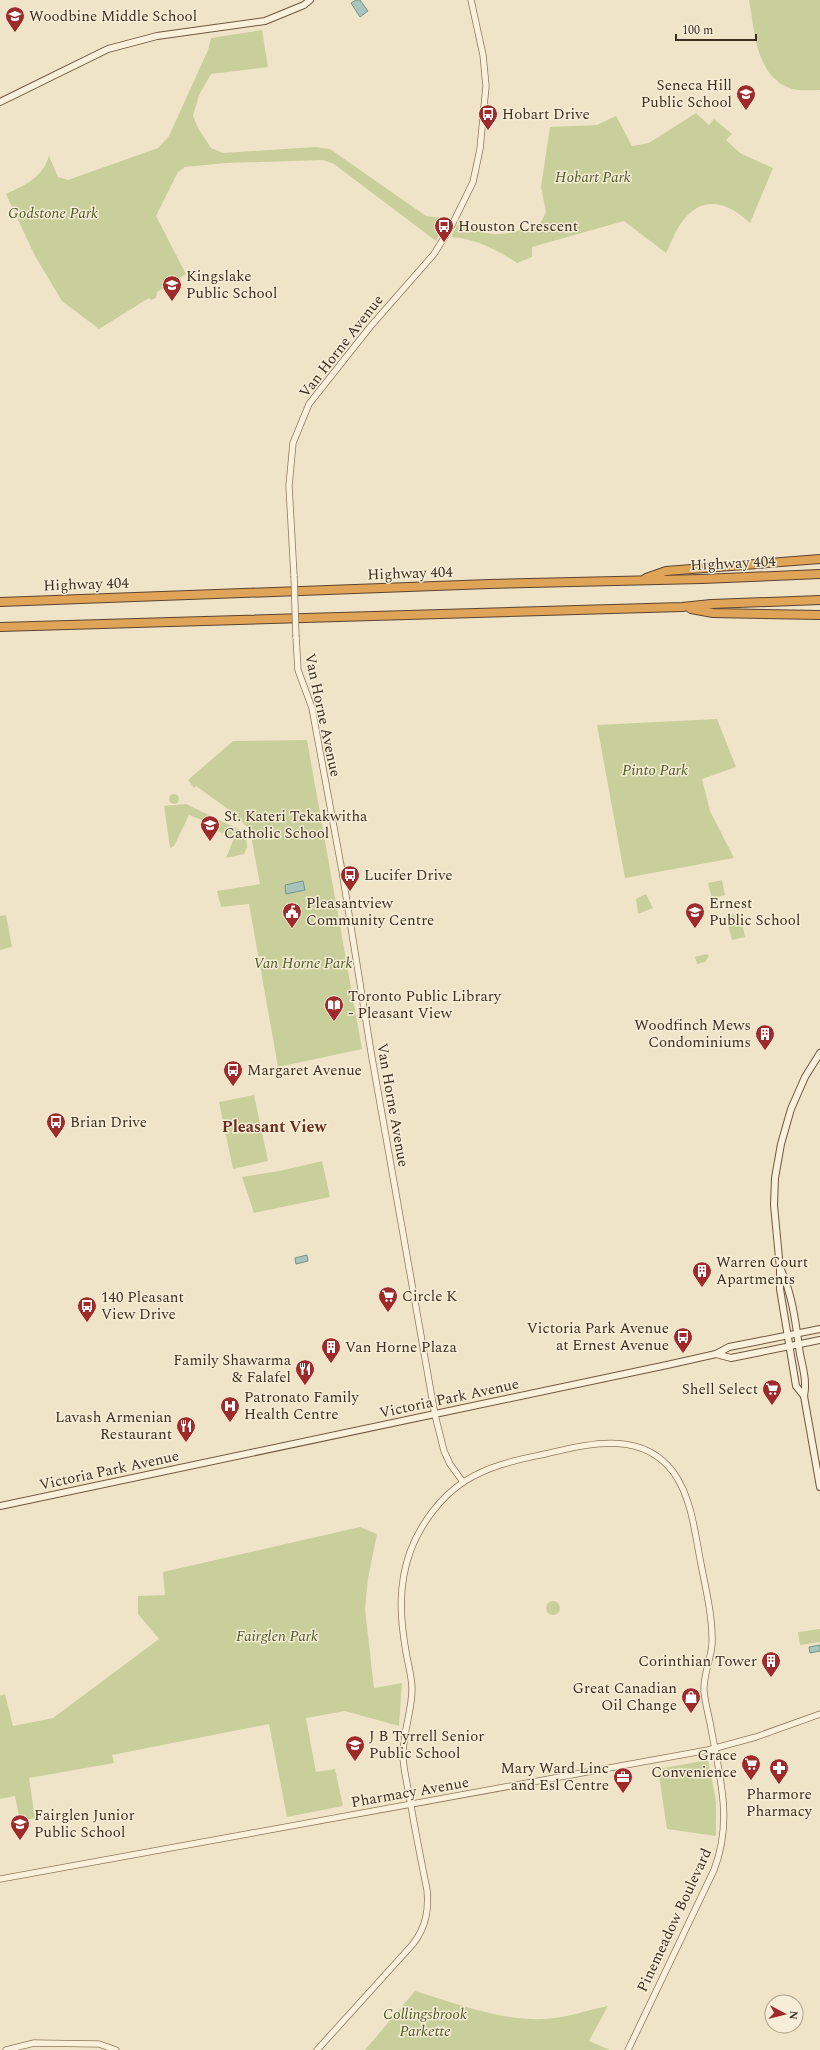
<svg xmlns="http://www.w3.org/2000/svg" width="820" height="2050" viewBox="0 0 820 2050" font-family="Spectral,serif">
	<style>
		.green { fill: #c9cf9b }
		.water { fill: #a9c4bc; stroke: #6f938a }
		.lines { fill: none; stroke-linecap: round; stroke-linejoin: round }
		.tertiary-casing { stroke: #8d765c; stroke-width: 7 }
		.secondary-casing { stroke: #6f573f; stroke-width: 8 }
		.motorway-casing { stroke: #5b4430; stroke-width: 10 }
		.tertiary { stroke: #faf1dc; stroke-width: 5.5 }
		.secondary { stroke: #faf1dc; stroke-width: 6 }
		.motorway { stroke: #e0a458; stroke-width: 8 }
		.tertiary-bridge-casing { stroke: #8d765c; stroke-width: 7; stroke-linecap: butt }
		.tertiary-bridge { stroke: #faf1dc; stroke-width: 5.5 }
		.labels { text-anchor: middle; stroke-width: 3; stroke-linejoin: round; paint-order: stroke }
		.poi-label { font-size: 15px; fill: #3d2e20; stroke: #f7eed8; text-anchor: start }
		.park-label { font-size: 15px; font-style: italic; fill: #4d5a26; stroke: #f7eed8 }
		.street-label { font-size: 15px; fill: #3d2e20; stroke: #f7eed8 }
		.neighbourhood-label { font-size: 16px; font-weight: bold; fill: #6b2e1e; stroke: #f7eed8 }
	</style>
	<rect width="100%" height="100%" fill="#f0e4c8"/>
	<!-- green -->
	<g class="green">
		<path d="M749 0H820V90C811 90 801 91 792 89 755 77 755 31 749 0Z"/>
		<path d="M262 30 268 67 211 74 199 95 193 116 198 128 211 148 223 153 316 147 330 149 426 216 449 219 436 241 334 164 323 160 226 163 185 167 178 172 156 216 186 274 157 292 156 298 151 300 149 298 99 329 62 301 35 256 6 194C25 185 42 178 49 156L58 177 68 180 158 148 169 136 208 50 211 38Z"/>
		<path d="M696 113 709 125 714 119 732 134 726 140 740 153 773 168 750 223C728 202 702 194 682 222 675 231 671 243 666 253L624 221 532 247V257L517 263C496 249 476 239 451 237L460 220C487 242 510 234 540 224L546 212 541 187 550 127 597 125 616 116 632 146 649 143Z"/>
		<path d="M717 719 736 767 702 779 710 811 734 858 625 878 597 725Z"/>
		<path d="M307 740 362 1049 278 1067 249 904 221 907 217 891 260 884 250 830 232 812 196 786 194 788 188 780 233 741Z"/>
		<circle cx="174" cy="799" r="5"/>
		<path d="M186 804 238 829 246 836 247 847 244 854 226 858 234 838 201 824 202 820 189 815 174 846 170 848 164 806Z"/>
		<path d="M722 880 725 895 712 899 708 883Z"/>
		<path d="M646 894 653 908 638 914 636 899Z"/>
		<path d="M740 913 745 937 732 940 726 916Z"/>
		<path d="M6 915 12 947 0 950V916Z"/>
		<path d="M707 954 709 956 705 962 697 964 695 957Z"/>
		<path d="M254 1095 268 1161 233 1169 219 1102Z"/>
		<path d="M322 1161 330 1197 254 1213 242 1177 280 1171Z"/>
		<path d="M360 1527 377 1534 368 1578 365 1609 374 1688 402 1683 399 1726 345 1711 306 1718 316 1772 335 1769 343 1806 287 1817 269 1724 112 1755 114 1763 29 1778 35 1818 20 1821 15 1796 0 1799V1696L5 1694 13 1726 53 1718 159 1639 138 1614V1596L165 1595 163 1572Z"/>
		<circle cx="553" cy="1608" r="7"/>
		<path d="M820 1629V1642L800 1645 798 1632Z"/>
		<path d="M708 1760 716 1801V1836L667 1829 658 1769Z"/>
		<path d="M415 1991C458 2004 500 2021 545 2019 566 2018 588 2010 608 2006L589 2041 610 2050H365Z"/>
	</g>
	<!-- water -->
	<g class="water">
		<path d="M356 0H360L368 11 360 17 351 3Z"/>
		<path d="M303 881 305 890 286 894 285 885Z"/>
		<path d="M307 1255 308 1261 296 1264 295 1258Z"/>
		<path d="M820 1645V1651L810 1653 809 1647Z"/>
	</g>
	<g class="lines">
		<!-- tertiary casing -->
		<g class="tertiary-casing">
			<g id="tertiary">
				<path d="M294 576 289 486 293 443 309 404 370 327 434 254 452 225 473 182 480 149 486 86 483 55 471 0"/>
				<path d="M296 637 298 670 312 708 342 871 371 1052 435 1415 444 1451 450 1464 463 1482"/>
				<path d="M0 1879 708 1750 756 1737 820 1714"/>
				<path d="M6 2050 34 2043 99 2044 116 2050"/>
				<path d="M317 2050 413 1944C426 1927 429 1910 427 1890 421 1860 415 1830 410 1800 408 1787 404 1772 403 1758 402 1735 412 1712 412 1689 412 1677 408 1664 406 1652 400 1618 398 1586 410 1552 420 1525 440 1497 465 1481 490 1465 517 1460 545 1454 589 1444 642 1429 674 1473 692 1499 695 1534 701 1564 706 1590 713 1618 712 1644 711 1660 703 1675 704 1691 705 1703 709 1716 711 1728 720 1778 733 1821 714 1870L628 2050"/>
			</g>
		</g>
		<!-- secondary casing -->
		<g class="secondary-casing">
			<g id="secondary">
				<path d="M0 102 108 49 157 36 265 21 304 5 310 0"/>
				<path d="M781 1270C793 1296 796 1326 800 1354 803 1368 807 1382 804 1396L820 1487"/>
				<path d="M716 1354 731 1358 820 1340"/>
				<path d="M804 1396 796 1386 780 1289V1269L774 1205 775 1178 781 1144 791 1109 805 1077 820 1053"/>
				<path d="M0 1506 667 1365 716 1354 729 1347 820 1329"/>
			</g>
		</g>
		<!-- motorway casing -->
		<g class="motorway-casing">
			<g id="motorway">
				<path d="M646 578 666 571 820 559"/>
				<path d="M0 602 489 584 702 579 820 574"/>
				<path d="M691 609 713 613 820 615"/>
				<path d="M0 627 682 607 711 604 820 600"/>
			</g>
		</g>
		<!-- tertiary -->
		<use href="#tertiary" class="tertiary"/>
		<!-- secondary -->
		<use href="#secondary" class="secondary"/>
		<!-- motorway -->
		<use href="#motorway" class="motorway"/>
		<!-- tertiary-bridge casing -->
		<g class="tertiary-bridge-casing">
			<path id="tertiary-bridge" d="M294 576 296 637"/>
		</g>
		<!-- tertiary-bridge -->
		<use href="#tertiary-bridge" class="tertiary-bridge"/>
	</g>
	<!-- icons -->
	<defs>
		<g id="school-pin" transform="scale(1)"><path d="M0 17L-7.5 6A9.5 9.5 0 1 1 7.5 6Z" fill="#9e2a2b" stroke="#f7eed8"/><path d="M0-5L7-2L0 1L-7-2ZM-4 1L0 2.5L4 1V4Q0 6-4 4Z" fill="#fff"/></g>
		<g id="bus-pin" transform="scale(1)"><path d="M0 17L-7.5 6A9.5 9.5 0 1 1 7.5 6Z" fill="#9e2a2b" stroke="#f7eed8"/><path d="M-5-6H5V4H4V6H2V4H-2V6H-4V4H-5ZM-3.5-4V0h7V-4ZM-3.5 1.2v1.5H-2V1.2ZM2 1.2v1.5H3.5V1.2Z" fill="#fff"/></g>
		<g id="civic-pin" transform="scale(1)"><path d="M0 17L-7.5 6A9.5 9.5 0 1 1 7.5 6Z" fill="#9e2a2b" stroke="#f7eed8"/><path d="M-.6-6.5H3V-4.5H.6V-3L4-1V1h2V6H-6V1h2V-1L-.6-3ZM-1.2 2.5V6h2.4V2.5Z" fill="#fff"/></g>
		<g id="library-pin" transform="scale(1)"><path d="M0 17L-7.5 6A9.5 9.5 0 1 1 7.5 6Z" fill="#9e2a2b" stroke="#f7eed8"/><path d="M-6-4Q-3-5.5-.7-3.5V5Q-3 3-6 4ZM6-4Q3-5.5 .7-3.5V5Q3 3 6 4Z" fill="#fff"/></g>
		<g id="building-pin" transform="scale(1)"><path d="M0 17L-7.5 6A9.5 9.5 0 1 1 7.5 6Z" fill="#9e2a2b" stroke="#f7eed8"/><path d="M-4-6H4V6H1V3H-1V6H-4ZM-2.5-4.3h1.7v1.8h-1.7ZM.8-4.3h1.7v1.8H.8ZM-2.5-1h1.7V.8h-1.7ZM.8-1h1.7V.8H.8Z" fill="#fff"/></g>
		<g id="supermarket-pin" transform="scale(1)"><path d="M0 17L-7.5 6A9.5 9.5 0 1 1 7.5 6Z" fill="#9e2a2b" stroke="#f7eed8"/><path d="M-6-5.5h2.5l.6 2H6L4.5 2H-2.5L-4.4-4H-6ZM-1.5 3.2a1.3 1.3 0 1 0 .1 0ZM3 3.2a1.3 1.3 0 1 0 .1 0Z" fill="#fff"/></g>
		<g id="restaurant-pin" transform="scale(1)"><path d="M0 17L-7.5 6A9.5 9.5 0 1 1 7.5 6Z" fill="#9e2a2b" stroke="#f7eed8"/><path d="M-5-6h1v4h1v-4h1v4h1v-4h1v5L-1.5 .5V6h-2V.5L-5-1ZM5-6V6H3V1.5H1.5Q1.5-4 5-6Z" fill="#fff"/></g>
		<g id="hospital-pin" transform="scale(1)"><path d="M0 17L-7.5 6A9.5 9.5 0 1 1 7.5 6Z" fill="#9e2a2b" stroke="#f7eed8"/><path d="M-5-5h3v3.5h4V-5h3V5h-3V1.5h-4V5h-3Z" fill="#fff"/></g>
		<g id="shop-pin" transform="scale(1)"><path d="M0 17L-7.5 6A9.5 9.5 0 1 1 7.5 6Z" fill="#9e2a2b" stroke="#f7eed8"/><path d="M-5-2.5h2.3a2.7 3.5 0 0 1 5.4 0H5L5.5 6h-11ZM-1.5-2.5h3a1.5 2.3 0 0 0-3 0Z" fill="#fff"/></g>
		<g id="pharmacy-pin" transform="scale(1)"><path d="M0 17L-7.5 6A9.5 9.5 0 1 1 7.5 6Z" fill="#9e2a2b" stroke="#f7eed8"/><path d="M-2-6h4v4h4v4h-4v4h-4v-4h-4v-4h4Z" fill="#fff"/></g>
		<g id="office-pin" transform="scale(1)"><path d="M0 17L-7.5 6A9.5 9.5 0 1 1 7.5 6Z" fill="#9e2a2b" stroke="#f7eed8"/><path d="M-6-3h4V-5.5h4V-3h4V5H-6ZM-1-4.5V-3h2v-1.5ZM-6 0V1H6V0Z" fill="#fff"/></g>
	</defs>
	<g fill-rule="evenodd">
		<use href="#school-pin" x="15" y="16"/>
		<use href="#school-pin" x="746" y="94"/>
		<use href="#bus-pin" x="488" y="114"/>
		<use href="#bus-pin" x="444" y="226"/>
		<use href="#school-pin" x="172" y="285"/>
		<use href="#school-pin" x="210" y="825"/>
		<use href="#bus-pin" x="350" y="875"/>
		<use href="#civic-pin" x="292" y="912"/>
		<use href="#school-pin" x="695" y="912"/>
		<use href="#library-pin" x="334" y="1005"/>
		<use href="#building-pin" x="765" y="1034"/>
		<use href="#bus-pin" x="233" y="1070"/>
		<use href="#bus-pin" x="56" y="1122"/>
		<use href="#building-pin" x="702" y="1271"/>
		<use href="#supermarket-pin" x="388" y="1296"/>
		<use href="#bus-pin" x="87" y="1306"/>
		<use href="#bus-pin" x="683" y="1337"/>
		<use href="#building-pin" x="331" y="1347"/>
		<use href="#restaurant-pin" x="305" y="1369"/>
		<use href="#supermarket-pin" x="772" y="1389"/>
		<use href="#hospital-pin" x="230" y="1406"/>
		<use href="#restaurant-pin" x="186" y="1426"/>
		<use href="#building-pin" x="771" y="1661"/>
		<use href="#shop-pin" x="691" y="1697"/>
		<use href="#school-pin" x="355" y="1745"/>
		<use href="#supermarket-pin" x="751" y="1764"/>
		<use href="#pharmacy-pin" x="779" y="1768"/>
		<use href="#office-pin" x="623" y="1777"/>
		<use href="#school-pin" x="20" y="1824"/>
	</g>
	<g class="labels">
		<!-- poi labels -->
		<g class="poi-label">
			<text x="29" y="21">Woodbine Middle School</text>
			<text x="732" y="90" text-anchor="end">Seneca Hill<tspan x="732" dy="17">Public School</tspan></text>
			<text x="502" y="119">Hobart Drive</text>
			<text x="458" y="231">Houston Crescent</text>
			<text x="186" y="281">Kingslake<tspan x="186" dy="17">Public School</tspan></text>
			<text x="224" y="821">St. Kateri Tekakwitha<tspan x="224" dy="17">Catholic School</tspan></text>
			<text x="364" y="880">Lucifer Drive</text>
			<text x="306" y="908">Pleasantview<tspan x="306" dy="17">Community Centre</tspan></text>
			<text x="709" y="908">Ernest<tspan x="709" dy="17">Public School</tspan></text>
			<text x="348" y="1001">Toronto Public Library<tspan x="348" dy="17">- Pleasant View</tspan></text>
			<text x="751" y="1030" text-anchor="end">Woodfinch Mews<tspan x="751" dy="17">Condominiums</tspan></text>
			<text x="247" y="1075">Margaret Avenue</text>
			<text x="70" y="1127">Brian Drive</text>
			<text x="716" y="1267">Warren Court<tspan x="716" dy="17">Apartments</tspan></text>
			<text x="402" y="1301">Circle K</text>
			<text x="101" y="1302">140 Pleasant<tspan x="101" dy="17">View Drive</tspan></text>
			<text x="669" y="1333" text-anchor="end">Victoria Park Avenue<tspan x="669" dy="17">at Ernest Avenue</tspan></text>
			<text x="345" y="1352">Van Horne Plaza</text>
			<text x="291" y="1365" text-anchor="end">Family Shawarma<tspan x="291" dy="17">&amp; Falafel</tspan></text>
			<text x="758" y="1394" text-anchor="end">Shell Select</text>
			<text x="244" y="1402">Patronato Family<tspan x="244" dy="17">Health Centre</tspan></text>
			<text x="172" y="1422" text-anchor="end">Lavash Armenian<tspan x="172" dy="17">Restaurant</tspan></text>
			<text x="757" y="1666" text-anchor="end">Corinthian Tower</text>
			<text x="677" y="1693" text-anchor="end">Great Canadian<tspan x="677" dy="17">Oil Change</tspan></text>
			<text x="369" y="1741">J B Tyrrell Senior<tspan x="369" dy="17">Public School</tspan></text>
			<text x="737" y="1760" text-anchor="end">Grace<tspan x="737" dy="17">Convenience</tspan></text>
			<text x="609" y="1773" text-anchor="end">Mary Ward Linc<tspan x="609" dy="17">and Esl Centre</tspan></text>
			<text x="779" y="1799" text-anchor="middle">Pharmore<tspan x="779" dy="17">Pharmacy</tspan></text>
			<text x="34" y="1820">Fairglen Junior<tspan x="34" dy="17">Public School</tspan></text>
		</g>
		<!-- park labels -->
		<g class="park-label">
			<text x="593" y="182">Hobart Park</text>
			<text x="53" y="218">Godstone Park</text>
			<text x="655" y="775">Pinto Park</text>
			<text x="303" y="968">Van Horne Park</text>
			<text x="277" y="1641">Fairglen Park</text>
			<text x="425" y="2019">Collingsbrook<tspan x="425" dy="17">Parkette</tspan></text>
		</g>
		<!-- street labels -->
		<g class="street-label">
			<text transform="translate(341 346) rotate(-52)" y="5">Van Horne Avenue</text>
			<text transform="translate(733 563) rotate(-3)" y="5">Highway 404</text>
			<text transform="translate(410 573) rotate(-2)" y="5">Highway 404</text>
			<text transform="translate(86 584) rotate(-2)" y="5">Highway 404</text>
			<text transform="translate(323 715) rotate(78)" y="5">Van Horne Avenue</text>
			<text transform="translate(393 1105) rotate(80)" y="5">Van Horne Avenue</text>
			<text transform="translate(449 1398) rotate(-12)" y="5">Victoria Park Avenue</text>
			<text transform="translate(109 1470) rotate(-12)" y="5">Victoria Park Avenue</text>
			<text transform="translate(410 1792) rotate(-10)" y="5">Pharmacy Avenue</text>
			<text transform="translate(674 1920) rotate(-65)" y="5">Pinemeadow Boulevard</text>
		</g>
		<!-- neighbourhood labels -->
		<g class="neighbourhood-label">
			<text x="274" y="1132">Pleasant View</text>
		</g>
	</g>
	<!-- north arrow -->
	<g transform="translate(784 2014) rotate(97)"><circle r="19" fill="#f7eed8" stroke="#ada18e"/>
	<path d="M0-3L7 15L0 10L-7 15Z" fill="#9e2a2b"/>
	<text y="-6" font-size="11" font-weight="bold" text-anchor="middle" fill="#3d2e20">N</text>
	</g>
	<!-- scale -->
	<path d="M676 34v6h80v-6" fill="none" stroke="#3d2e20" stroke-width="2"/>
	<text x="682" y="34" font-size="12" fill="#3d2e20" stroke="#f7eed8" stroke-width="3" paint-order="stroke">100 m</text>
</svg>
